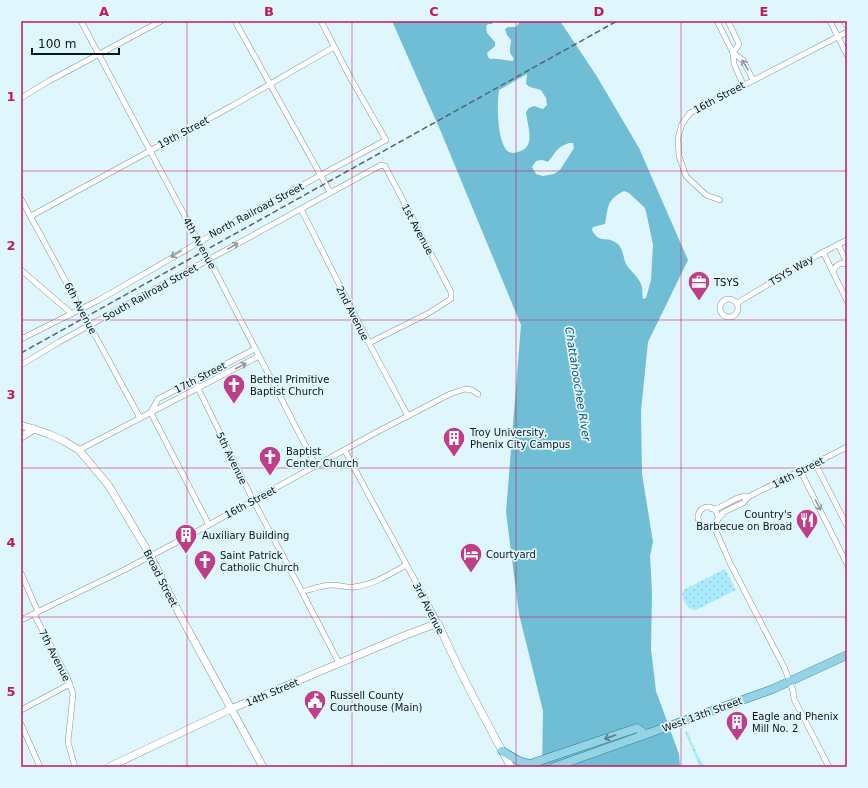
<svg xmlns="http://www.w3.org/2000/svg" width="868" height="788" viewBox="0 0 868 788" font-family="'DejaVu Sans',sans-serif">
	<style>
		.grass { fill: url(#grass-dots) }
		.water { fill: #6fbed5; fill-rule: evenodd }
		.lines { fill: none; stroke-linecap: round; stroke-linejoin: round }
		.minor-casing { stroke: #7a939b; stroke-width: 6 }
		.tertiary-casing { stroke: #7a939b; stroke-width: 8 }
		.secondary-casing { stroke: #7a939b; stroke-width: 8 }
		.primary-casing { stroke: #357e91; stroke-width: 9 }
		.minor { stroke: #fff; stroke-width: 5 }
		.tertiary { stroke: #fff; stroke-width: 7 }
		.secondary { stroke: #fff; stroke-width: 7 }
		.primary { stroke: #93d3e4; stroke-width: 8 }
		.rail { stroke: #576468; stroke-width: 1.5; stroke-dasharray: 6 3; stroke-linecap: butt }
		.oneway { stroke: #929697 }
		.oneway2 { stroke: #567e88 }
		.grid { fill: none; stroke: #c2185b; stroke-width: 1; stroke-opacity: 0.55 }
		.labels { text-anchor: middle; stroke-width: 3.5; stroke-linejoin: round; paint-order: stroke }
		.street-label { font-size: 10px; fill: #0c1518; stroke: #e0f6fd }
		.poi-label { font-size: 10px; fill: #0c1518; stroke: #e0f6fd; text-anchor: start }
		.water-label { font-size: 11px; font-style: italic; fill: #125566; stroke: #e0f6fd }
		.neatline { fill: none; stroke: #c2185b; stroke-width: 1.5 }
		.grid-label { font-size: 13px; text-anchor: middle; font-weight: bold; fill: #c2185b }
	</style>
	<defs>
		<pattern id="grass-dots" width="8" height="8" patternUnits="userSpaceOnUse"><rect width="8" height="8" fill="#a9eafd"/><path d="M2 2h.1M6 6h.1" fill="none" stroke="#90c8d8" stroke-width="1.8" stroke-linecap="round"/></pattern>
	</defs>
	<rect width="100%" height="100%" fill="#e0f6fd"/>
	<!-- grass -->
	<g class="grass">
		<path d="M725 569 736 590 696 610C687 610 684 602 682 594L685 589Z"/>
		<path d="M687 731 697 754 705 767H700L685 732Z"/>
	</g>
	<!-- water -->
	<path class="water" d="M392 21H494L492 24H488L486 26 487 33 495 42V46L487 53 488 57 490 59C497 58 506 61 513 61L514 58C507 52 511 48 511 40L507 35 505 29 508 27H516L519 23V21H560L596 75 639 148 688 260 648 342 641 411 642 474 653 542 650 556 652 592 651 649 656 691 679 754 680 767H542L543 711 519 614 506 512 521 325 441 132ZM527 74 526 84 530 87 541 90 546 98 547 105 543 109 534 106 529 108 526 112C527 126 537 147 518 152 513 154 508 153 505 148 497 135 497 104 499 90ZM569 143H573L574 148 560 170 554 174 543 176 536 174 532 167 536 161 542 160 548 162C556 153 555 148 569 143ZM624 191 629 193 645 208 647 216 653 245 651 280 646 298 643 299C642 295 643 289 641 284 638 276 630 271 626 264 623 257 623 246 615 242 605 236 599 244 592 230L593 227 605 224C609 207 605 201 624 191Z"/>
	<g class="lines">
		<!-- minor casing -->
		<g class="minor-casing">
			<g id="minor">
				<path d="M81 21 188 222 209 259 316 466"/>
				<path d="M235 21 330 192"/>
				<path d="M717 21 733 53 734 64 743 84"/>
				<path d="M728 21 739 44 733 53"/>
				<path d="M830 21 847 55"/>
				<path d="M733 53 743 60 753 80"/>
				<path d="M21 98 49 81 161 21"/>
				<path d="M21 199 140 418"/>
				<path d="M720 200 706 195 686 176 679 156 678 138 682 124 690 113 847 32"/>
				<path d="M301 209 369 343 408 416"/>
				<path d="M31 216 232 106 334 47"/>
				<path d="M838 244 847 263"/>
				<path d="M823 252 847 301"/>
				<path d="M21 270 71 313"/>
				<path d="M833 273C834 267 836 266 841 263L847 264"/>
				<circle cx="729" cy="308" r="9"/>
				<path d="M737 303 816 256 847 240"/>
				<path d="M21 339 99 300 234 222 386 140 351 79 321 21"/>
				<path d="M21 365 59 342 164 284 381 165 385 166 451 292V299L427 314 369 343"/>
				<path d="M194 380 253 500 302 592 339 663"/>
				<path d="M151 412 158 399 255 349"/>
				<path d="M151 413 209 525"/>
				<path d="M79 450 259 356"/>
				<path d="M345 451 438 623"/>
				<path d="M815 463 847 526"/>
				<path d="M800 470 847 564"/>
				<circle cx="708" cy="517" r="10"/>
				<path d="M712 509C725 509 735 494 748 497"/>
				<path d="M717 520 724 512 743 503 748 497 847 447"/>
				<path d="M716 523V531L730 563 785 669 793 691 794 699 829 767"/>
				<path d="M21 573 38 612"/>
				<path d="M302 592C312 589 322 585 333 585 340 585 347 588 354 587 373 585 390 574 406 565"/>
				<path d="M34 614 67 677 73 694 68 742 75 767"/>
				<path d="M21 620 124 570 196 532 375 433 450 394 465 389 472 390 478 394"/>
				<path d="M21 710 70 684"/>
				<path d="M21 724 40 767"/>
			</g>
		</g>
		<!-- tertiary casing -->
		<g class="tertiary-casing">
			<g id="tertiary">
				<path d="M21 437 34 429"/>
				<path d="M109 767 231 709 406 635 438 623C459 672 485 720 511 767"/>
			</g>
		</g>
		<!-- secondary casing -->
		<g class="secondary-casing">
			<g id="secondary">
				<path d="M845 21 847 24"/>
				<path d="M21 425 49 434 64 441 79 450 109 486 150 555 180 615 263 767"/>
			</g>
		</g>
		<!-- primary casing -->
		<g class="primary-casing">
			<g id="primary">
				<path d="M502 751 519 761 530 764 637 728 645 734"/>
				<path d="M554 767 773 689 847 655"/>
			</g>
		</g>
		<!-- minor -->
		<use href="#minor" class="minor"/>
		<!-- tertiary -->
		<use href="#tertiary" class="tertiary"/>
		<!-- secondary -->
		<use href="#secondary" class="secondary"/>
		<!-- primary -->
		<use href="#primary" class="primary"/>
		<!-- rail -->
		<path class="rail" d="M21 353 617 21"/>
	</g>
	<!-- one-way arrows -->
	<defs><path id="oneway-shaft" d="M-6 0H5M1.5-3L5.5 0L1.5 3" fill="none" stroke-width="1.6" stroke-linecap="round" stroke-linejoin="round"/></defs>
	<g class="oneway">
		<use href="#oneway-shaft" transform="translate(745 65) rotate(-121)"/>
		<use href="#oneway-shaft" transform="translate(233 246) rotate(-30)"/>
		<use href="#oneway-shaft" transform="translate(176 254) rotate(149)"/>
		<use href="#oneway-shaft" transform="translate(241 366) rotate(-28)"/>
		<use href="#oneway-shaft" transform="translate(818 505) rotate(63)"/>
	</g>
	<use class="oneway2" href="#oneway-shaft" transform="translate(610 737) rotate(161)"/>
	<!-- grid -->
	<path class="grid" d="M187 21V767M352 21V767M516 21V767M681 21V767M21 171H847M21 320H847M21 468H847M21 617H847"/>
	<!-- icons -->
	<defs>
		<g id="office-pin" transform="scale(1.15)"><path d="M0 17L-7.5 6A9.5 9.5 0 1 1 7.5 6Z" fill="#be3e89" stroke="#e0f6fd"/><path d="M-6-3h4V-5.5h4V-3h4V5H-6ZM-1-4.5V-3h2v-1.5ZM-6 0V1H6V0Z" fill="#fff"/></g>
		<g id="church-pin" transform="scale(1.15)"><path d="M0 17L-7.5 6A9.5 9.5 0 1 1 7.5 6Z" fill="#be3e89" stroke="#e0f6fd"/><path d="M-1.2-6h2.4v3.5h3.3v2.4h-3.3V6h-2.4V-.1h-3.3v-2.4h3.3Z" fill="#fff"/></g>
		<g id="building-pin" transform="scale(1.15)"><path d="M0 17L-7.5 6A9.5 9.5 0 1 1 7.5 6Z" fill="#be3e89" stroke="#e0f6fd"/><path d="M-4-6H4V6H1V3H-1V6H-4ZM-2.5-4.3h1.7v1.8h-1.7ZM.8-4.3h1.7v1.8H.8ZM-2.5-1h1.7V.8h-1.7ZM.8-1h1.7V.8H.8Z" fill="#fff"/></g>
		<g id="restaurant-pin" transform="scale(1.15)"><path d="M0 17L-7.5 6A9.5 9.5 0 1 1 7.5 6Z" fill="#be3e89" stroke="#e0f6fd"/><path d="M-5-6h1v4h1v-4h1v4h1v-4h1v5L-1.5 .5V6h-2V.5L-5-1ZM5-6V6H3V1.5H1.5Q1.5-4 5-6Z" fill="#fff"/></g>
		<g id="hotel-pin" transform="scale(1.15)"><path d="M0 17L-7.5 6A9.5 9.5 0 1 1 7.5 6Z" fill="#be3e89" stroke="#e0f6fd"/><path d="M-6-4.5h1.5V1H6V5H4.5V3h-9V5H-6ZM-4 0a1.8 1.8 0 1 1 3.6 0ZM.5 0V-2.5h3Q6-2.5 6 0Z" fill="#fff"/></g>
		<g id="civic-pin" transform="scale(1.15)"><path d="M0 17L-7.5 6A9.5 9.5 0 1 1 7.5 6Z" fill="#be3e89" stroke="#e0f6fd"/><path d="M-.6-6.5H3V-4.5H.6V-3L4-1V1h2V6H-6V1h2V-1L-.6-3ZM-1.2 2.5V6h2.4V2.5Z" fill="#fff"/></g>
	</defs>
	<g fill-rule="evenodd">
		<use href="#office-pin" x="699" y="282"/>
		<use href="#church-pin" x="234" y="385"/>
		<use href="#building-pin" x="454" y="438"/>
		<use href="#church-pin" x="270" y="457"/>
		<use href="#restaurant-pin" x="807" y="520"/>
		<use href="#building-pin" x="186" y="535"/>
		<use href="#hotel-pin" x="471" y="554"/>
		<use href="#church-pin" x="205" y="561"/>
		<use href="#civic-pin" x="315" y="701"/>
		<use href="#building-pin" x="737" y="722"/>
	</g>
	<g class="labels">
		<!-- street labels -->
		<g class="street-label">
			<text transform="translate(719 97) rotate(-28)" y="4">16th Street</text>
			<text transform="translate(183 132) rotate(-28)" y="4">19th Street</text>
			<text transform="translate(256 210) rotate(-28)" y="4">North Railroad Street</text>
			<text transform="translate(418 229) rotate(62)" y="4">1st Avenue</text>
			<text transform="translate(200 243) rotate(61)" y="4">4th Avenue</text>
			<text transform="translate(791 270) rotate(-31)" y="4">TSYS Way</text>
			<text transform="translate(150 292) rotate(-29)" y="4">South Railroad Street</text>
			<text transform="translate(81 308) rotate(62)" y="4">6th Avenue</text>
			<text transform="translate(353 313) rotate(63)" y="4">2nd Avenue</text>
			<text transform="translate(200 377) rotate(-27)" y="4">17th Street</text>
			<text transform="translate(232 458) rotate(64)" y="4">5th Avenue</text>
			<text transform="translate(798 472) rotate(-27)" y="4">14th Street</text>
			<text transform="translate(250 502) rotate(-28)" y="4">16th Street</text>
			<text transform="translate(161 578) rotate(63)" y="4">Broad Street</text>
			<text transform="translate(429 608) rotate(63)" y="4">3rd Avenue</text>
			<text transform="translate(55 655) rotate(63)" y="4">7th Avenue</text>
			<text transform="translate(272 692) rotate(-23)" y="4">14th Street</text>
			<text transform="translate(702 714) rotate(-20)" y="4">West 13th Street</text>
		</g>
		<!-- poi labels -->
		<g class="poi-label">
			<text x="714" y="286">TSYS</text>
			<text x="250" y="383">Bethel Primitive<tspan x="250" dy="12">Baptist Church</tspan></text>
			<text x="470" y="436">Troy University,<tspan x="470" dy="12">Phenix City Campus</tspan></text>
			<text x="286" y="455">Baptist<tspan x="286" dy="12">Center Church</tspan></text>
			<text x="792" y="518" text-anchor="end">Country's<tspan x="792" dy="12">Barbecue on Broad</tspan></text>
			<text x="202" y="539">Auxiliary Building</text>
			<text x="486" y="558">Courtyard</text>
			<text x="220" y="559">Saint Patrick<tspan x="220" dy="12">Catholic Church</tspan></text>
			<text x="330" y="699">Russell County<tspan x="330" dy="12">Courthouse (Main)</tspan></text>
			<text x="752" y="720">Eagle and Phenix<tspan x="752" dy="12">Mill No. 2</tspan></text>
		</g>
		<!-- water labels -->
		<g class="water-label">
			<text transform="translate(578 384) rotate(81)" y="4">Chattahoochee River</text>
		</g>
	</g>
	<!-- border -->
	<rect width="868" height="788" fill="none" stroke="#e0f6fd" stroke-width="44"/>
	<!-- scale -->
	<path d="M32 48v6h87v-6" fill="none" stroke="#0c1518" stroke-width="2"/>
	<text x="38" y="48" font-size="12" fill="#0c1518" stroke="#e0f6fd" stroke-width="3" paint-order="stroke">100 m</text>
	<rect x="22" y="22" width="824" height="744" class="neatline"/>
	<g class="grid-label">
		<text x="104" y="16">A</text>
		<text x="269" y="16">B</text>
		<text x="434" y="16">C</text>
		<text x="599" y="16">D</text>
		<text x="764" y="16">E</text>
		<text x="11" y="101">1</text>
		<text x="11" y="250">2</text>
		<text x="11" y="399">3</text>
		<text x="11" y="547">4</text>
		<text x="11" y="696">5</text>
	</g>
</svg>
